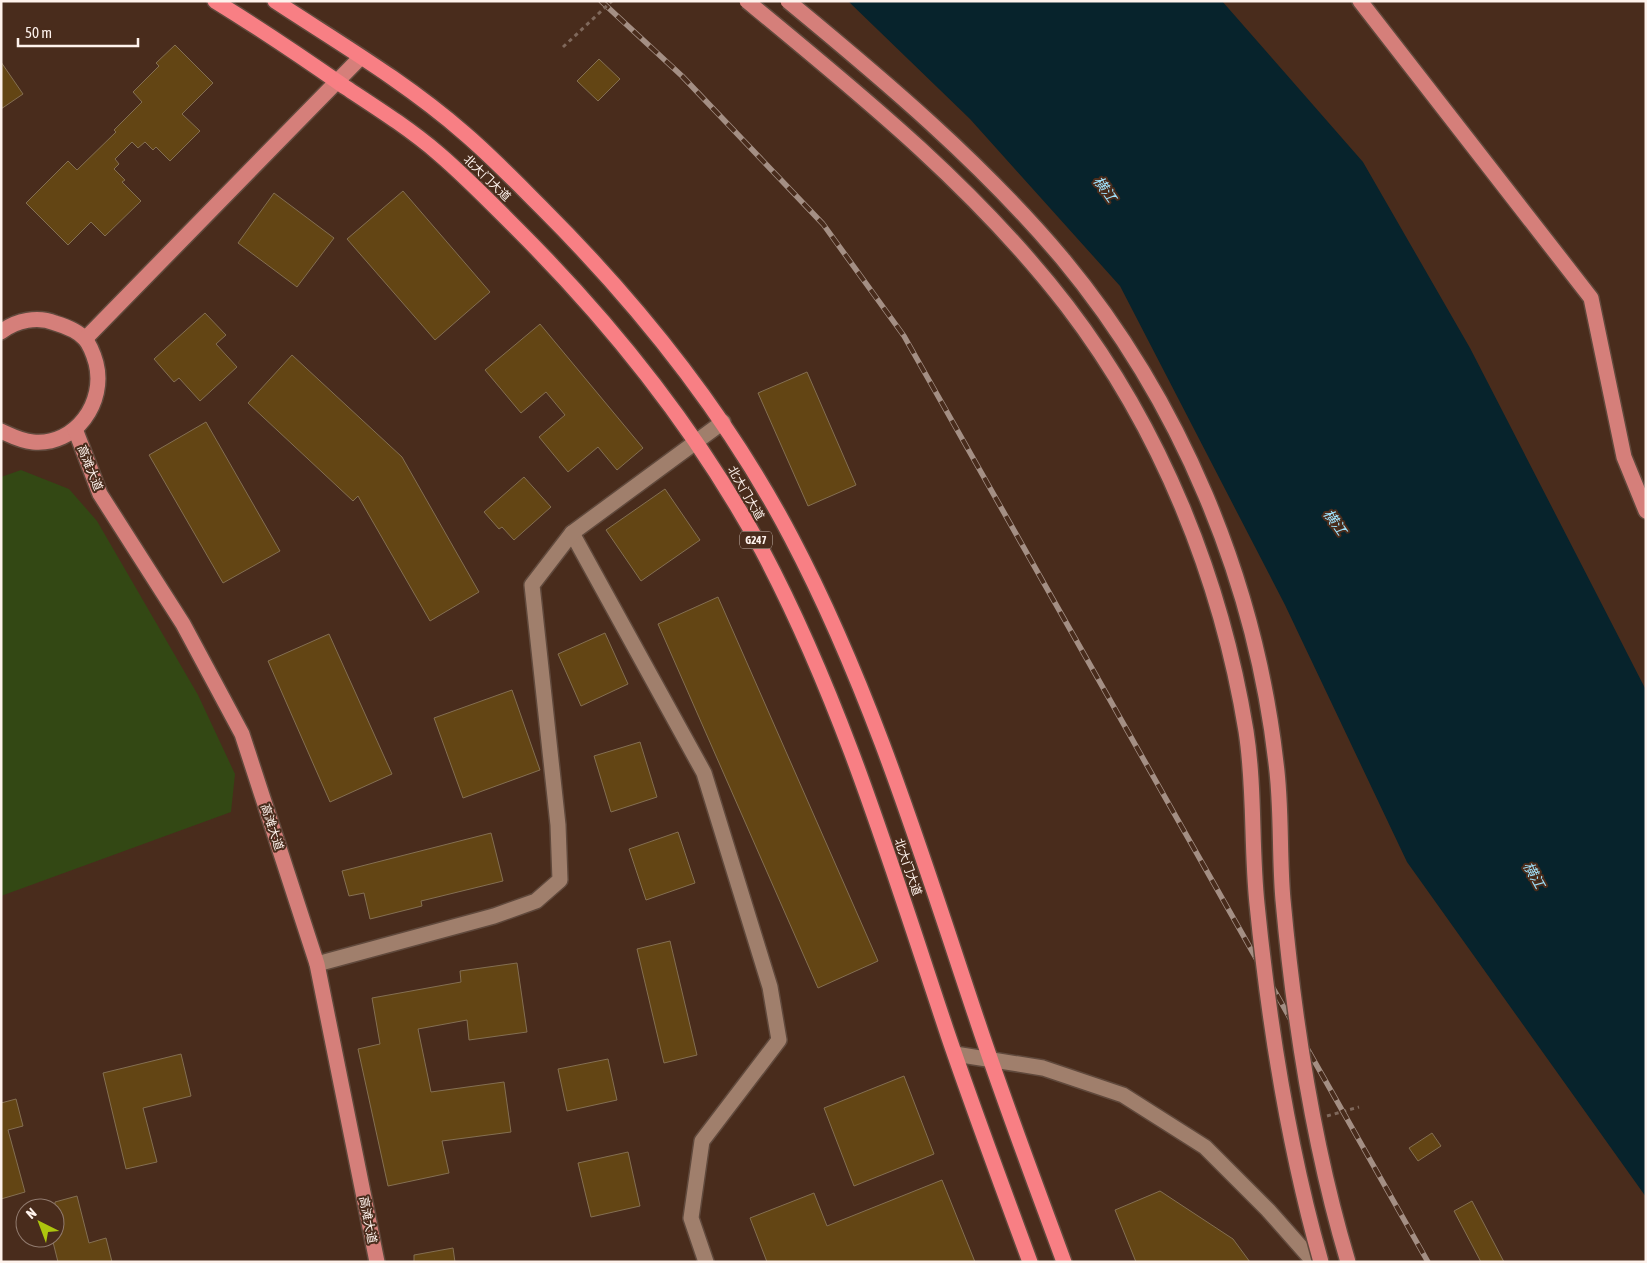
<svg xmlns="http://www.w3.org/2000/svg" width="1647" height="1263" viewBox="0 0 1647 1263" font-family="'Asap Condensed','Noto Sans SC',sans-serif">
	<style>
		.green { fill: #334814 }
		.water { fill: #07232c }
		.building { fill: #634514; stroke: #846f52 }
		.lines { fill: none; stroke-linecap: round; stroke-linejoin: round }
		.minor-casing { stroke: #60493c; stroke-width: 18 }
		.major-casing { stroke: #60493c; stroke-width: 18 }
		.highway-casing { stroke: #60493c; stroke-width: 18 }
		.path { stroke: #7f685b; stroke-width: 3; stroke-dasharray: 4 4; stroke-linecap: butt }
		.minor { stroke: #a07f6c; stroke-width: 15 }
		.major { stroke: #d57f7a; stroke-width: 15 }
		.highway { stroke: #f87f84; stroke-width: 15 }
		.rail-casing { stroke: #a48f84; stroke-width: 5.5 }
		.rail { stroke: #492c1c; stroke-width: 4; stroke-dasharray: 11; stroke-linecap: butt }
		.major-bridge-casing { stroke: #60493c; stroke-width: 18; stroke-linecap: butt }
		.path-bridge { stroke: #7f685b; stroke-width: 3; stroke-dasharray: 4 4; stroke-linecap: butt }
		.major-bridge { stroke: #d57f7a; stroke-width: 15 }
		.labels { text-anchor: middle; stroke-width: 4; stroke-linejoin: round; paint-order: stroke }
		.shield { fill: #492c1c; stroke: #c8b7ae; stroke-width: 1 }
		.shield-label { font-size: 11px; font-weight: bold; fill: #fef2ec }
		.street-label { font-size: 12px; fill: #fef2ec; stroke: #492c1c }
		.water-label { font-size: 14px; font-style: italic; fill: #a0e1fb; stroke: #492c1c }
	</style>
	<rect width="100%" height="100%" fill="#492c1c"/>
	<!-- green -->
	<path class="green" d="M21 470 69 489 97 521 198 695 235 774 231 812 1 896V477Z"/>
	<!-- water -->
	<path class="water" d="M848 1H1222L1363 162 1470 348 1646 690V1197L1407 862 1285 605 1120 286 970 119Z"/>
	<!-- building -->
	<g class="building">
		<path d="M175 45 213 83 182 114 200 131 170 161 156 147 153 150 145 142 138 148 132 142 115 159 119 164 114 169 125 180 122 182 141 201 105 236 91 222 68 245 26 203 68 161 77 170 116 132 114 130 142 102 133 92 159 66 156 63Z"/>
		<path d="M599 59 620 79 598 101 577 81Z"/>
		<path d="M1 62 23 94 1 109Z"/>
		<path d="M403 191 490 292 435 340 347 239Z"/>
		<path d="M274 193 334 238 297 287 238 243Z"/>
		<path d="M205 313 226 335 216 344 237 367 200 401 179 378 174 382 154 359Z"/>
		<path d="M540 324 643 448 617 470 598 447 568 472 539 437 565 415 546 392 521 413 485 370Z"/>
		<path d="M292 355 402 457 479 592 430 621 358 496 353 501 248 403Z"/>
		<path d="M807 372 856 485 808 506 758 393Z"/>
		<path d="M206 422 280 551 223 583 149 455Z"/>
		<path d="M524 477 551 507 514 540 502 527 499 529 484 512Z"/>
		<path d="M665 489 700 540 641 581 606 530Z"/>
		<path d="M718 597 878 961 818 988 658 624Z"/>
		<path d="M605 633 628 684 581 706 558 654Z"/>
		<path d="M329 634 392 774 330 802 268 661Z"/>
		<path d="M512 690 540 770 463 798 434 718Z"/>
		<path d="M640 742 657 797 611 812 594 756Z"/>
		<path d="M678 832 695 883 646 900 629 849Z"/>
		<path d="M491 833 503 881 421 901 422 906 370 919 364 893 349 896 342 871Z"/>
		<path d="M670 941 697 1055 664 1063 637 949Z"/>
		<path d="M517 963 527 1032 469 1040 467 1020 418 1029 431 1092 504 1082 511 1132 442 1141 449 1173 388 1186 358 1049 380 1044 372 998 461 982 460 971Z"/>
		<path d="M181 1054 191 1096 143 1108 157 1162 126 1169 103 1073Z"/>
		<path d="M608 1059 617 1100 567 1111 558 1069Z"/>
		<path d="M904 1076 934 1154 854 1186 824 1108Z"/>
		<path d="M16 1099 23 1126 8 1130 25 1192 1 1199V1103Z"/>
		<path d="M1432 1133 1441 1146 1418 1161 1409 1148Z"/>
		<path d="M628 1152 640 1206 591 1217 578 1163Z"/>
		<path d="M942 1180 975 1262H767L750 1218 814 1193 827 1226Z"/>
		<path d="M1160 1191 1233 1239 1250 1262H1136L1115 1210Z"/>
		<path d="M77 1196 89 1243 106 1238 112 1262H58L52 1238H55V1202Z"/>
		<path d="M1472 1201 1504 1262H1481L1454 1211Z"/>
		<path d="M453 1248 455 1262H414V1255Z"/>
	</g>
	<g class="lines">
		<!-- minor casing -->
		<g class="minor-casing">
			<g id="minor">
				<path d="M572 533 704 773 770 987 779 1040 702 1141 691 1218 706 1262"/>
				<path d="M317 964 494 916 536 901 560 880 558 825 532 585 572 533 723 422"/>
				<path d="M955 1054 1043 1068 1123 1095 1205 1147 1268 1210 1314 1262"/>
			</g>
		</g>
		<!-- major casing -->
		<g class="major-casing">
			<g id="major">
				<path d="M1360 1 1591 298 1624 457 1646 511"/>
				<path d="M1 332C16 320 38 316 55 323 65 326 78 331 85 339 90 345 94 356 96 363 106 402 76 446 33 442 21 441 12 436 1 431"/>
				<path d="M85 339 360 58"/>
				<path d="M75 429 100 494 183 624 242 734 317 964 377 1262"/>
			</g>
		</g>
		<!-- highway casing -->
		<g class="highway-casing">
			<g id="highway">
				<path d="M215 1C259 28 302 57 345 87 377 108 410 129 439 154 467 178 492 204 518 230 614 326 697 430 762 550 843 703 893 871 948 1035 974 1111 1002 1186 1030 1262"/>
				<path d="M275 1C339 43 407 83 464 133 491 156 516 182 542 208 640 306 726 413 791 537 872 691 923 859 978 1023 1005 1104 1035 1183 1064 1262"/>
			</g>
		</g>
		<!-- path -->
		<path class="path" d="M1327 1116 1359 1107"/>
		<!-- minor -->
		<use href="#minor" class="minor"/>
		<!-- major -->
		<use href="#major" class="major"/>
		<!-- highway -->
		<use href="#highway" class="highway"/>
		<!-- rail casing -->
		<g class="rail-casing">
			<path id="rail" d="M601 1 682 76 823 224 904 336 1428 1262"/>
		</g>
		<!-- rail -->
		<use href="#rail" class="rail"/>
		<!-- major-bridge casing -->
		<g class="major-bridge-casing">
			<g id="major-bridge">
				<path d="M747 1C860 94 977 189 1067 306 1161 429 1221 578 1246 731 1255 788 1251 847 1257 904 1269 1025 1288 1145 1321 1262"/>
				<path d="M788 1C885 81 981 162 1062 258 1180 400 1255 579 1276 763 1282 808 1279 854 1283 900 1294 1021 1313 1145 1348 1262"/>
			</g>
		</g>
		<!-- path-bridge -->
		<path class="path-bridge" d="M563 47 612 1"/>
		<!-- major-bridge -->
		<use href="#major-bridge" class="major-bridge"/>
	</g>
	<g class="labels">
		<!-- shield labels -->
		<rect class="shield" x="740" y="531.5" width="32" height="17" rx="4"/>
		<g class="shield-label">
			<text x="756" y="544">G247</text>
		</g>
		<!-- street labels -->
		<g class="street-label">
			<text transform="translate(487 178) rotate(44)" y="4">北大门大道</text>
			<text transform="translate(90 468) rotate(68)" y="4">高滩大道</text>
			<text transform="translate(746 493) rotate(60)" y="4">北大门大道</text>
			<text transform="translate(272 827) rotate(72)" y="4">高滩大道</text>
			<text transform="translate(908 867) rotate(71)" y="4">北大门大道</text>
			<text transform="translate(368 1220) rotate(79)" y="4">高滩大道</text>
		</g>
		<!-- water labels -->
		<g class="water-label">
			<text transform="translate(1105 189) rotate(55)" y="5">横江</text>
			<text transform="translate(1335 522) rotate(55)" y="5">横江</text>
			<text transform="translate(1534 875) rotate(61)" y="5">横江</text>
		</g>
	</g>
	<!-- border -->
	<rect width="1647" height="1263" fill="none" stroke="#fef2ec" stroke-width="5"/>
	<!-- north arrow -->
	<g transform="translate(40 1223) rotate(318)"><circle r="24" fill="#492c1c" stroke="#917b6f"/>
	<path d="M0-4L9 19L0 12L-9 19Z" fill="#adc60e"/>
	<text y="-8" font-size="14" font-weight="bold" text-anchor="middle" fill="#fef2ec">N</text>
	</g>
	<!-- scale -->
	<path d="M18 38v8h120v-8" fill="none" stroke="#fef2ec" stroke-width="2.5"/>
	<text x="25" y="38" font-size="15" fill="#fef2ec" stroke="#492c1c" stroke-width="4" paint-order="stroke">50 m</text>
</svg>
